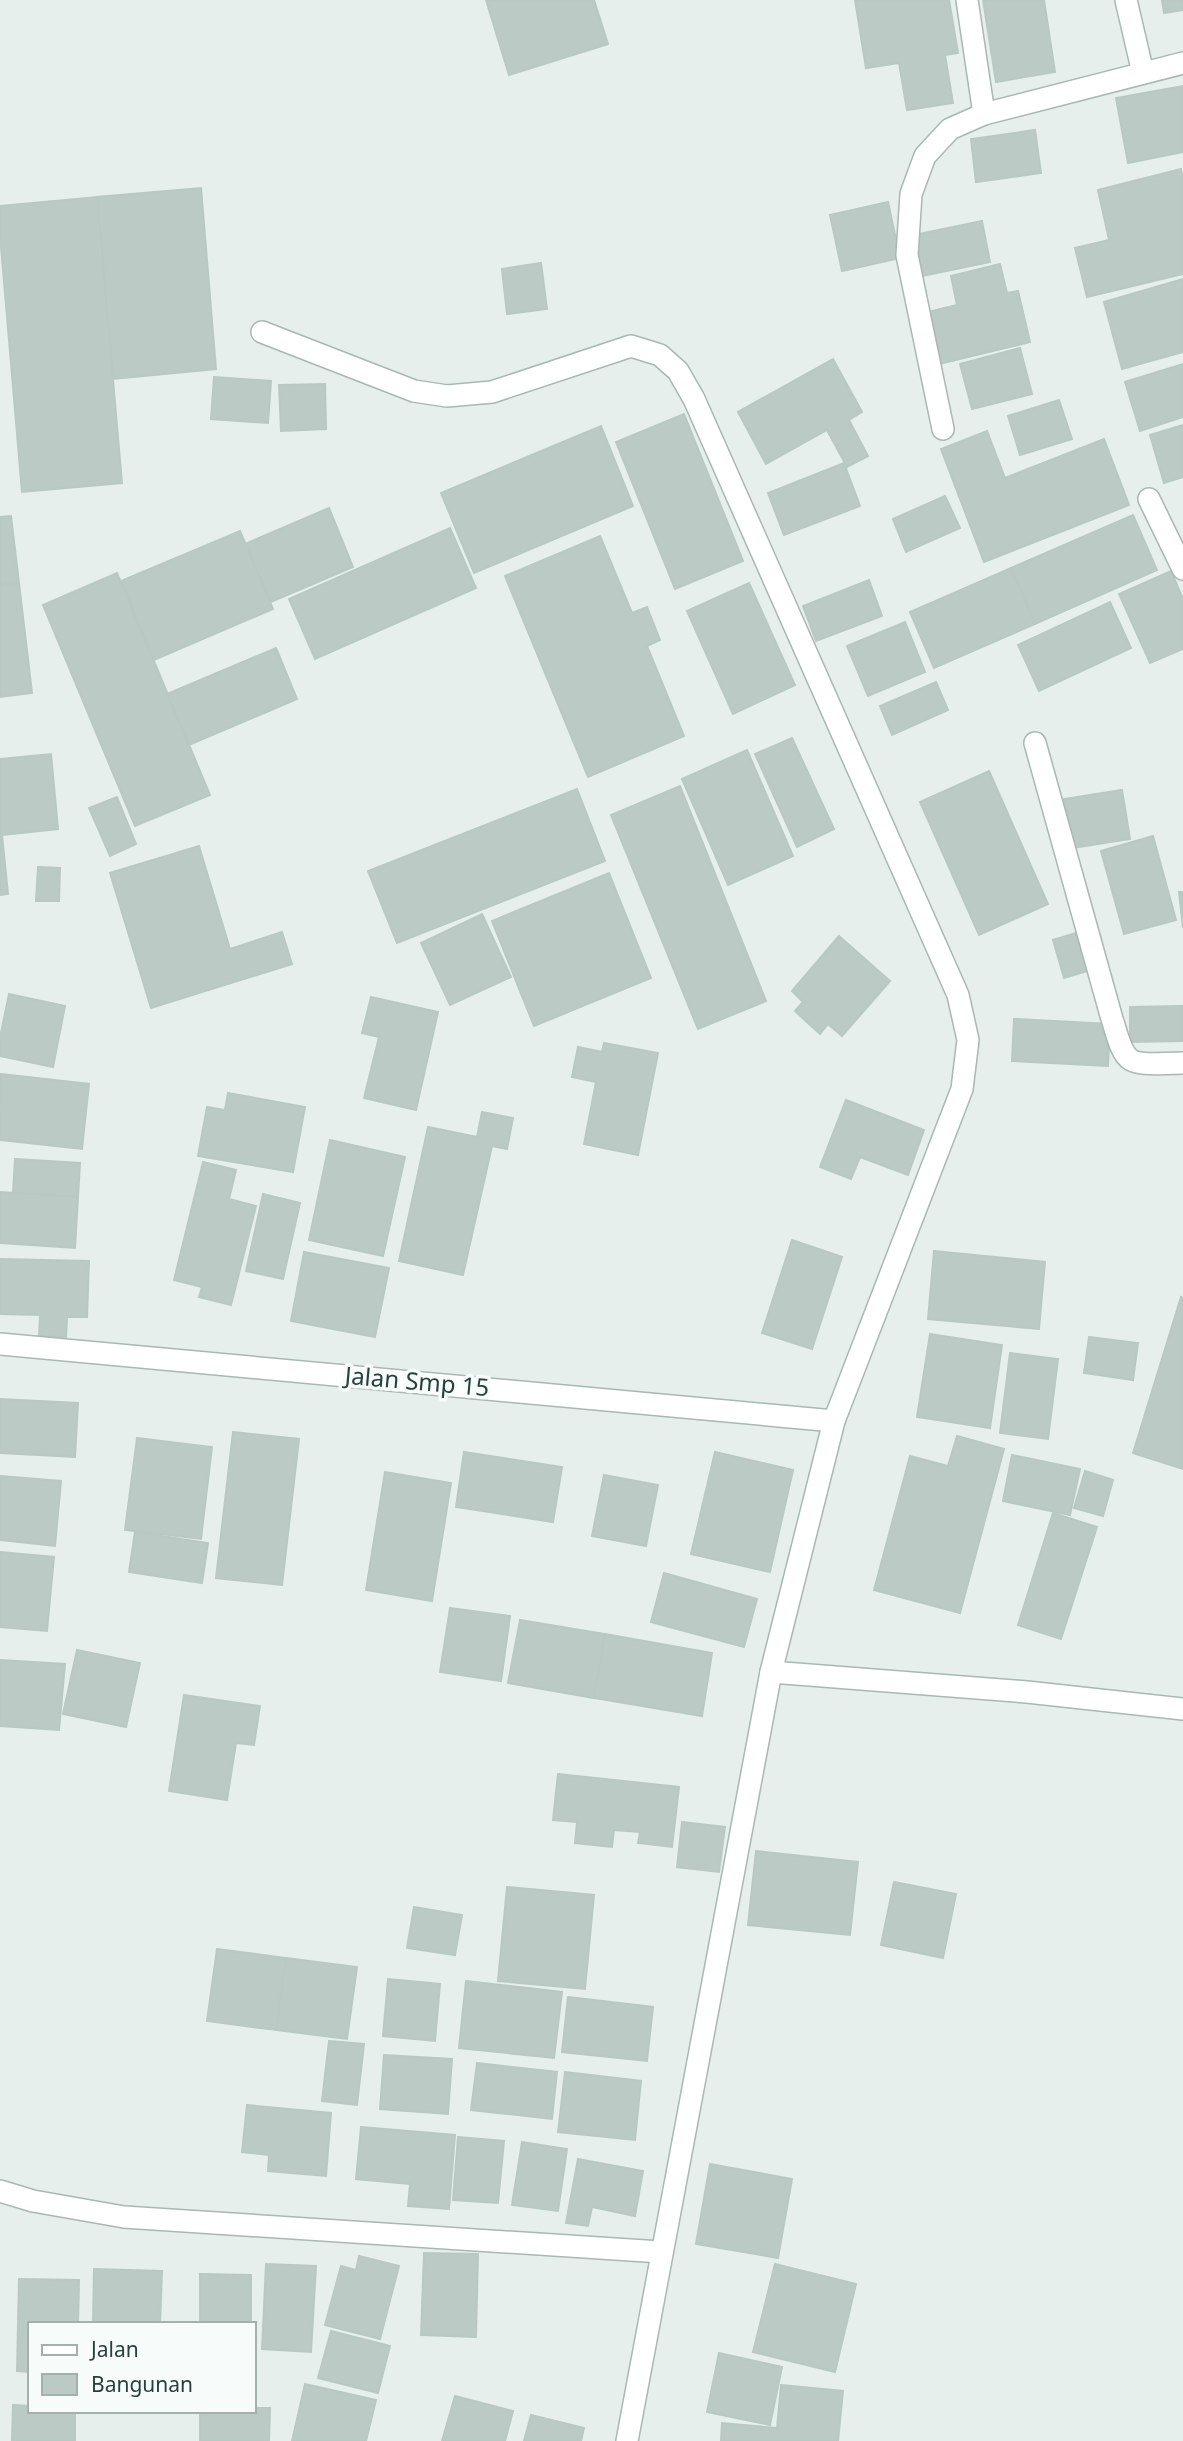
<svg xmlns="http://www.w3.org/2000/svg" width="1183" height="2441" viewBox="0 0 1183 2441" font-family="'Noto Sans',sans-serif">
	<style>
		.building { fill: #bbcac4; stroke: #b8c9c2; stroke-width: 2 }
		.lines { fill: none; stroke-linecap: round; stroke-linejoin: round }
		.street-casing { stroke: #a8b8b2; stroke-width: 24 }
		.street { stroke: #fff; stroke-width: 21 }
		.labels { text-anchor: middle; stroke-width: 7; stroke-linejoin: round; paint-order: stroke }
		.street-label { font-size: 24px; fill: #24423a; stroke: #f7fbf9 }
	</style>
	<rect width="100%" height="100%" fill="#e6efeb"/>
	<!-- building -->
	<g class="building">
		<path d="M486 0H594L608 44 509 75Z"/>
		<path d="M855 0H949L958 53 945 55 953 103 907 110 899 63 866 68Z"/>
		<path d="M983 0H1044L1055 72 996 82Z"/>
		<path d="M1162 0H1183V10L1164 13Z"/>
		<path d="M1183 86V152L1128 163 1116 98Z"/>
		<path d="M1035 130 1041 173 976 182 971 139Z"/>
		<path d="M1181 169 1183 178V274L1087 297 1075 248 1109 240 1098 190Z"/>
		<path d="M201 188 216 369 113 379 97 197Z"/>
		<path d="M97 197 122 483 22 492 0 235V206Z"/>
		<path d="M888 202 900 258 842 271 830 215Z"/>
		<path d="M982 221 990 262 922 276 914 235Z"/>
		<path d="M541 263 547 309 507 314 502 269Z"/>
		<path d="M1000 264 1007 293 1018 291 1030 342 939 364 928 312 957 305 951 276Z"/>
		<path d="M1183 279V352L1122 369 1104 302Z"/>
		<path d="M1020 348 1032 394 972 409 960 364Z"/>
		<path d="M833 359 862 412 849 420 868 456 847 467 827 430 766 464 738 412Z"/>
		<path d="M1183 364V417L1140 431 1125 382Z"/>
		<path d="M214 377 271 381 268 423 211 419Z"/>
		<path d="M325 384 326 429 281 431 279 385Z"/>
		<path d="M1059 400 1072 439 1020 455 1008 416Z"/>
		<path d="M684 414 743 561 675 589 616 442Z"/>
		<path d="M1183 425V477L1164 483 1150 435Z"/>
		<path d="M601 426 633 506 474 573 441 493Z"/>
		<path d="M987 431 1005 478 1104 439 1129 505 984 562 941 449Z"/>
		<path d="M844 463 860 506 784 535 768 493Z"/>
		<path d="M945 496 960 528 906 552 893 519Z"/>
		<path d="M329 508 353 567 271 602 245 544Z"/>
		<path d="M1133 515 1157 570 1035 624 1011 568Z"/>
		<path d="M11 516 19 583 0 585V517Z"/>
		<path d="M450 528 476 588 315 659 289 599Z"/>
		<path d="M240 531 273 609 154 660 121 581Z"/>
		<path d="M600 536 632 613 647 607 660 640 647 646 684 736 588 777 505 576Z"/>
		<path d="M1011 568 1035 624 934 668 910 612Z"/>
		<path d="M1171 571 1183 599V649L1150 663 1119 594Z"/>
		<path d="M117 573 210 795 135 826 43 605Z"/>
		<path d="M869 580 882 616 816 641 803 606Z"/>
		<path d="M19 583 32 693 0 697V585Z"/>
		<path d="M749 583 795 685 733 714 687 611Z"/>
		<path d="M1110 602 1131 648 1039 691 1018 645Z"/>
		<path d="M905 622 925 672 868 696 847 646Z"/>
		<path d="M276 648 297 699 189 745 167 694Z"/>
		<path d="M936 682 948 710 892 735 880 706Z"/>
		<path d="M792 738 834 829 797 847 755 754Z"/>
		<path d="M747 750 793 856 728 885 682 779Z"/>
		<path d="M51 754 58 829 2 835 8 894 0 895V759Z"/>
		<path d="M989 771 1048 904 979 935 920 802Z"/>
		<path d="M680 786 766 1001 698 1029 611 815Z"/>
		<path d="M577 789 605 861 397 943 368 871Z"/>
		<path d="M1122 790 1130 839 1072 848 1064 799Z"/>
		<path d="M117 797 136 844 110 856 89 808Z"/>
		<path d="M1153 836 1176 920 1124 934 1101 851Z"/>
		<path d="M199 846 230 949 282 932 292 964 151 1008 110 873Z"/>
		<path d="M38 867 60 868 59 901H36Z"/>
		<path d="M609 873 651 978 534 1026 492 921Z"/>
		<path d="M1179 892H1183V928Z"/>
		<path d="M482 914 511 977 450 1005 421 943Z"/>
		<path d="M1076 933 1087 971 1064 978 1053 940Z"/>
		<path d="M839 936 890 981 842 1036 828 1024 820 1034 795 1011 803 1002 792 991Z"/>
		<path d="M9 994 65 1006 53 1067 0 1056V1038Z"/>
		<path d="M371 997 438 1012 416 1110 364 1098 379 1037 362 1033Z"/>
		<path d="M1183 1006V1041L1130 1042V1007Z"/>
		<path d="M1014 1019 1110 1024 1108 1066 1012 1061Z"/>
		<path d="M604 1043 658 1053 638 1155 584 1144 596 1082 572 1077 578 1047 602 1052Z"/>
		<path d="M1 1074 89 1084 82 1149 0 1140Z"/>
		<path d="M228 1093 305 1107 293 1172 198 1156 207 1107 225 1110Z"/>
		<path d="M846 1100 924 1130 908 1175 860 1157 851 1179 820 1167Z"/>
		<path d="M482 1112 513 1118 507 1149 492 1146 463 1275 399 1261 428 1127 477 1137Z"/>
		<path d="M330 1140 405 1157 383 1256 309 1240Z"/>
		<path d="M15 1159 80 1163 78 1197 13 1193Z"/>
		<path d="M203 1162 236 1170 229 1199 256 1206 231 1305 199 1297 202 1287 174 1280Z"/>
		<path d="M0 1192 78 1197 75 1248 0 1243Z"/>
		<path d="M263 1194 300 1203 283 1279 246 1271Z"/>
		<path d="M792 1240 842 1257 812 1349 762 1333Z"/>
		<path d="M934 1251 1045 1262 1039 1329 928 1319Z"/>
		<path d="M304 1252 389 1268 375 1337 291 1321Z"/>
		<path d="M0 1259 89 1261 87 1317H67L66 1337 39 1336 40 1315 0 1314Z"/>
		<path d="M1181 1297 1183 1298V1469L1133 1453Z"/>
		<path d="M930 1334 1002 1345 990 1428 917 1417Z"/>
		<path d="M1089 1337 1138 1343 1133 1380 1084 1373Z"/>
		<path d="M1010 1353 1058 1359 1048 1439 1000 1433Z"/>
		<path d="M0 1399 78 1403 75 1457 0 1453Z"/>
		<path d="M233 1432 299 1439 282 1585 216 1578Z"/>
		<path d="M957 1436 1004 1449 960 1613 874 1590 910 1456 948 1466Z"/>
		<path d="M137 1438 212 1447 201 1539 125 1530Z"/>
		<path d="M464 1452 562 1467 553 1522 456 1507Z"/>
		<path d="M715 1452 793 1470 770 1572 691 1554Z"/>
		<path d="M1012 1455 1080 1469 1070 1515 1003 1501Z"/>
		<path d="M1085 1471 1113 1480 1103 1516 1074 1508Z"/>
		<path d="M385 1472 451 1483 432 1601 366 1590Z"/>
		<path d="M604 1475 658 1485 646 1546 592 1536Z"/>
		<path d="M0 1476 61 1481 55 1546 0 1540Z"/>
		<path d="M1053 1513 1097 1527 1061 1639 1018 1625Z"/>
		<path d="M135 1532 208 1543 202 1583 129 1572Z"/>
		<path d="M0 1552 54 1557 47 1631 0 1627Z"/>
		<path d="M664 1573 757 1599 744 1647 651 1622Z"/>
		<path d="M450 1608 510 1616 501 1681 440 1672Z"/>
		<path d="M520 1620 605 1634 594 1698 508 1683Z"/>
		<path d="M605 1634 712 1653 702 1716 594 1698Z"/>
		<path d="M77 1650 140 1663 126 1727 63 1714Z"/>
		<path d="M0 1660 65 1664 59 1730 0 1726Z"/>
		<path d="M184 1695 260 1706 254 1745 236 1743 227 1800 169 1791Z"/>
		<path d="M558 1774 679 1787 672 1847 638 1843 640 1832 614 1830 612 1847 575 1843 577 1822 553 1820Z"/>
		<path d="M682 1822 725 1827 719 1872 677 1867Z"/>
		<path d="M756 1851 858 1862 850 1935 748 1925Z"/>
		<path d="M894 1882 956 1894 943 1958 881 1945Z"/>
		<path d="M507 1887 594 1895 585 1989 498 1981Z"/>
		<path d="M414 1907 462 1915 455 1955 407 1948Z"/>
		<path d="M217 1949 286 1958 276 2030 207 2021Z"/>
		<path d="M286 1958 357 1967 347 2039 276 2030Z"/>
		<path d="M388 1979 440 1984 435 2041 383 2036Z"/>
		<path d="M466 1981 562 1992 554 2058 459 2048Z"/>
		<path d="M568 1997 653 2007 647 2061 562 2052Z"/>
		<path d="M329 2041 364 2044 357 2105 322 2101Z"/>
		<path d="M384 2055 452 2059 448 2114 380 2109Z"/>
		<path d="M477 2063 557 2072 552 2119 471 2110Z"/>
		<path d="M565 2072 641 2081 635 2140 558 2132Z"/>
		<path d="M247 2105 331 2113 326 2176 268 2171 269 2155 242 2152Z"/>
		<path d="M361 2127 455 2135 449 2209 408 2206 410 2184 356 2179Z"/>
		<path d="M458 2137 504 2141 498 2203 453 2200Z"/>
		<path d="M522 2142 567 2149 558 2211 512 2205Z"/>
		<path d="M578 2159 643 2171 635 2216 592 2207 588 2226 566 2223Z"/>
		<path d="M710 2164 792 2179 778 2258 696 2244Z"/>
		<path d="M424 2253 478 2254 476 2337 421 2335Z"/>
		<path d="M359 2256 399 2266 380 2339 325 2325 341 2266 356 2270Z"/>
		<path d="M266 2264 316 2266 311 2352 262 2349Z"/>
		<path d="M775 2264 856 2284 835 2372 753 2352Z"/>
		<path d="M94 2269 162 2271 160 2324H93Z"/>
		<path d="M200 2274 251 2275V2324H200Z"/>
		<path d="M19 2279 79 2280 78 2324H30V2372L17 2371Z"/>
		<path d="M331 2331 390 2346 378 2393 318 2378Z"/>
		<path d="M719 2353 782 2367 770 2425 707 2412Z"/>
		<path d="M305 2384 376 2400 366 2441H292Z"/>
		<path d="M781 2385 843 2391 838 2441H721L722 2423 777 2428Z"/>
		<path d="M455 2396 513 2411 505 2441H442Z"/>
		<path d="M13 2405 30 2406V2411H75V2441H12Z"/>
		<path d="M254 2408H270L269 2441H200V2411H254Z"/>
		<path d="M531 2415 584 2428 581 2441H524Z"/>
	</g>
	<g class="lines">
		<!-- street casing -->
		<g class="street-casing">
			<g id="street">
				<path d="M967 0 984 114"/>
				<path d="M1126 0 1143 73"/>
				<path d="M262 332 414 391 447 396 492 392 631 346 660 355 678 371 694 399 958 995 968 1040 962 1089 834 1421 771 1672 1027 1692 1183 1709"/>
				<path d="M943 429 907 255 911 194 925 156 950 129 984 114 1183 63"/>
				<path d="M1149 499 1183 569"/>
				<path d="M1035 743 1112 1019C1116 1030 1120 1053 1131 1060 1140 1066 1171 1063 1183 1063"/>
				<path d="M0 1344 834 1421"/>
				<path d="M0 2191 33 2201 124 2217 661 2252"/>
				<path d="M627 2441 771 1672"/>
			</g>
		</g>
		<!-- street -->
		<use href="#street" class="street"/>
	</g>
	<g class="labels">
		<!-- street labels -->
		<g class="street-label">
			<text transform="translate(417 1382) rotate(5)" y="8">Jalan Smp 15</text>
		</g>
	</g>
	<!-- legend -->
	<rect x="28" y="2322" width="228" height="91" fill="#f7fbf9" stroke="#a3b1ad" stroke-width="2"/>
	<rect x="42" y="2345" width="35" height="10" fill="#ffffff" stroke="#a3b1ad" stroke-width="2"/>
	<text x="91" y="2357" font-size="21" fill="#24423a">Jalan</text>
	<rect x="42" y="2374" width="35" height="21" fill="#bbcac4" stroke="#a3b1ad" stroke-width="2"/>
	<text x="91" y="2392" font-size="21" fill="#24423a">Bangunan</text>
</svg>
